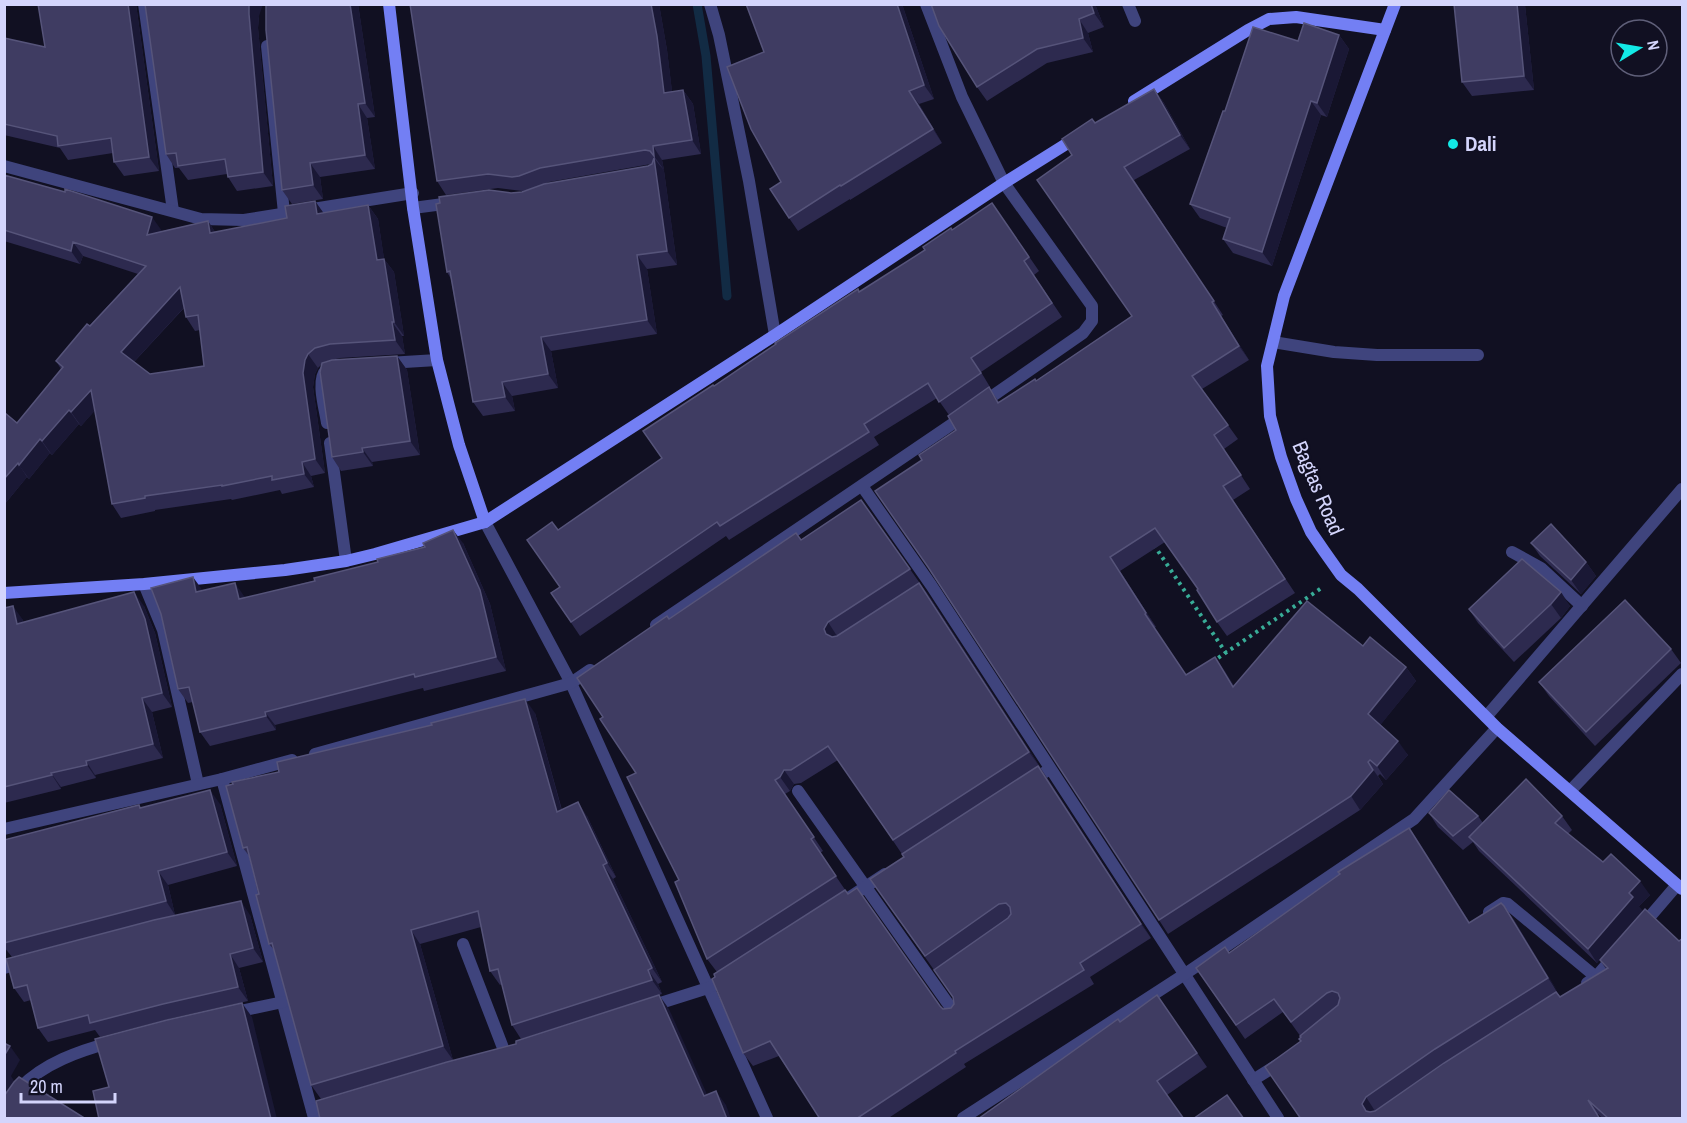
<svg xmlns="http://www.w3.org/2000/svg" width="1687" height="1123" viewBox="0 0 1687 1123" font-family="'Archivo Narrow',sans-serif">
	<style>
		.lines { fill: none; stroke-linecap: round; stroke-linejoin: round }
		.stream { stroke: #122b44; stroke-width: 9 }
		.path { stroke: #38ac97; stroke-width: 4; stroke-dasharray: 3 4.5; stroke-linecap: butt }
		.lane { stroke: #3f447d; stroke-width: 12 }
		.street { stroke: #3f447d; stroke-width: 12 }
		.secondary { stroke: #737ff4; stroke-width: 12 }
		.wall { fill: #2d2a4f; fill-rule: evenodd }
		.shaded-wall { fill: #1a1835 }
		.building { fill: #3f3c62; stroke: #56547a; stroke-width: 1.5; fill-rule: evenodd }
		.poi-dot { fill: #13e9e6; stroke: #111022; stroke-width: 2 }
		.labels { text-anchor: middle; stroke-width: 4.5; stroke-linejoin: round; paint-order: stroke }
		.poi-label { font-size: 21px; font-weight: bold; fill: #d4d5fc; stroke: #111022; text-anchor: start }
		.street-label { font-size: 21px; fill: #d4d5fc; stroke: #111022 }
	</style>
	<rect width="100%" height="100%" fill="#111022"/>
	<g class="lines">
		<!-- stream -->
		<path class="stream" d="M697 4 706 56 727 296"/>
		<!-- path -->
		<g class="path">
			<path d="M1154 545 1226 653"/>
			<path d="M1212 662 1323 587"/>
		</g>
		<!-- lane -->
		<g class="lane">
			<path d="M1273 342 1334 352 1377 355H1478"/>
			<path d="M1512 552 1541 568 1582 606"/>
			<path d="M1486 717 1682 489"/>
			<path d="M1570 791 1682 674"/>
		</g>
		<!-- street -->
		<g class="street">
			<path d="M144 4 173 211"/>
			<path d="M710 4 719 35 749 181 775 335"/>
			<path d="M926 4 962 97 1004 183 1092 306V321L1083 333 981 404"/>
			<path d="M1128 4 1135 21"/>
			<path d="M267 46 284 213"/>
			<path d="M4 166 201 219 244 220 413 193"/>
			<path d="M413 208 451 203"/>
			<path d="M388 363 437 360"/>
			<path d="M326 370C316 380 325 409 327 423"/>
			<path d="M330 443 346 561"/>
			<path d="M862 486 931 585 1278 1118"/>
			<path d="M485 522 571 683 767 1118"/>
			<path d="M144 584 163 630 198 784"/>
			<path d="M656 625 964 416"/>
			<path d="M315 754 571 683 590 670"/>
			<path d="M222 779 314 1118"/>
			<path d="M1031 781 1050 769"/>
			<path d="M798 791 956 1015"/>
			<path d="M4 829 222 779 292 760"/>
			<path d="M847 899 885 874"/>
			<path d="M1489 912 1503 903 1508 904 1596 977"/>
			<path d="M1641 927 1677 885"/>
			<path d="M463 944 505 1053"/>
			<path d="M4 968 24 962"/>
			<path d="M1587 983 1596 977 1615 955"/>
			<path d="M651 1006 708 988 726 977"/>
			<path d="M231 1013 283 1002"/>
			<path d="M1253 1080 1280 1063"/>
			<path d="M312 1110 333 1104"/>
			<path d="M4 1111C9 1104 14 1094 20 1088 44 1063 79 1051 112 1042"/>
			<path d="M963 1118 1185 974 1414 819 1497 728"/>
		</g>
		<!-- secondary -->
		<g class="secondary">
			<path d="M389 4 413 208 437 360 459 445 485 522"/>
			<path d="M1395 4 1284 296 1267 366 1270 416 1281 457 1296 499 1311 532 1324 551 1341 575 1358 589 1497 728 1682 889"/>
			<path d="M1134 101 1248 30 1269 19 1296 17 1385 30"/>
			<path d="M4 593 144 584 285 570 346 561 375 554 485 522 775 335 1004 183 1079 136"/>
		</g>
	</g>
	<!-- wall -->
	<g class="wall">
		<path d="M38 4H136L159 171 124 176 114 162 113 153 68 160 60 148 4 135V38L45 47Z"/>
		<path d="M358 4 375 117 367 118 375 169 320 177 323 199 292 204 282 190Z"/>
		<path d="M410 4H659L667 50 672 92 683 90 693 104 701 154 662 160 664 170 659 165 664 171 677 265 647 269 657 334 551 351 558 388 512 396 515 411 483 416 473 402 451 279 447 272 511 193 522 192 528 190 522 191 498 188 446 195 437 181ZM651 164 648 166 544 184 549 182Z"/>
		<path d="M746 4H902L934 99 919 104 942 143 850 200V199L798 231 789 218 781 182 764 52Z"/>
		<path d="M1095 4 1104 27 1088 33 1093 52 1047 63 987 101 977 87Z"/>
		<path d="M1525 5 1534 90 1472 96 1462 82Z"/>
		<path d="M259 16 258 28 273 186 237 191 228 177 227 174 188 180 179 168H175L166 154Z"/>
		<path d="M1339 35 1349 49 1327 117 1321 115 1272 266 1233 253 1223 239 1227 228 1200 218 1190 204 1298 41Z"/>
		<path d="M1154 89 1164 103 1190 149 1134 180 1223 315 1221 316 1249 360 1202 389 1238 439 1224 449 1250 489 1233 500 1295 593 1227 636 1217 622 1198 589 1165 542 1120 571 1156 627 1154 628 1186 675 1215 657 1234 686 1363 646 1406 667 1416 681 1380 725 1408 755 1386 780 1380 774 1378 776 1383 784 1360 810 1168 934 1159 920 922 460 956 430 949 415 937 398 874 437 879 445 729 540 726 536 580 636 551 593 560 587 558 530 662 458 714 386 925 250 992 203 1039 271 1034 275 1062 317 981 372 990 387 989 388 999 402 1036 381 1132 316 1072 155 1095 123Z"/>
		<path d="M4 175 162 231 208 221 215 232 287 218 315 201 323 213 368 205 378 219 384 259 394 272 404 336H402L405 354 340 358 324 362 397 356 407 370 420 455 372 462 373 466 341 471 332 457 321 365 318 368 315 374 313 387 325 473 311 476 314 487 282 494 280 490 232 500 231 499 155 510V511L121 518 112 504 95 410 81 426 79 424 52 455 50 453 29 479 27 477 4 505V413L17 423 61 369 56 361 138 274 83 256 80 264 4 241ZM184 308 186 317 195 331 200 330 204 366 150 374 134 362Z"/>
		<path d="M861 500 929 596 1151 938 1090 977 1094 984 964 1064 966 1067 887 1119H820L779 1056 753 1066 743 1053 715 977 717 972 707 959 679 880 636 773 603 717 669 619 801 540ZM838 760 904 857 870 879 953 997 954 1004 951 1008 943 1009 940 1006 848 894 820 853 823 851 785 794 790 791 794 784 801 783Z"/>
		<path d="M463 543 490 604 506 671 424 691 423 688 275 725 276 730 210 746 200 732 193 702 188 703 178 689 161 614 202 590 244 596 245 598Z"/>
		<path d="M1531 543 1586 562 1596 576 1581 594 1540 556Z"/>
		<path d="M1522 559 1570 606 1561 618 1514 662 1478 623 1469 609Z"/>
		<path d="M144 606 155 633 172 707 152 712 163 758 95 775 96 778 61 787V789L4 803V608L23 620V622Z"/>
		<path d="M1671 649 1681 663 1595 746 1549 696 1539 682Z"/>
		<path d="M535 713 562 810 587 816 616 877 613 879 662 982 658 984 662 994 521 1039 512 1025 502 984 500 985 490 971 481 927 420 944 453 1060 321 1099 311 1085 275 951 269 944 250 857 243 848Z"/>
		<path d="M220 804 237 866 168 885 175 915 12 957 4 947V840L142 808Z"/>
		<path d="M1429 813 1478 816 1483 823 1562 816 1572 830 1568 834 1603 862 1650 895 1639 906 1597 963 1479 851 1473 842 1463 850 1438 827Z"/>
		<path d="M1409 828 1470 923 1504 906 1514 920 1560 997 1606 969 1600 960 1645 909 1683 1119H1603L1598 1114 1301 1119V1037L1283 1012 1245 1039 1196 968 1229 953 1340 874Z"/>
		<path d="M250 915 263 962 239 968 248 1001 173 1018 100 1037 95 1030 48 1042 38 1028 31 1000 24 1002 14 988Z"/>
		<path d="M1157 995 1207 1067 1167 1095 978 1119 1120 1022Z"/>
	</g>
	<!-- shaded-wall -->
	<g class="shaded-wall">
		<path d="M128 4H136L159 171 149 157Z"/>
		<path d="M249 4H263L259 16 258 28 273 186 263 172 249 14Z"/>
		<path d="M350 4H358L375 117 365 103Z"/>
		<path d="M651 4H659L667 50 674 107 664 93Z"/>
		<path d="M897 4H902L934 99 924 85Z"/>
		<path d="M1091 4H1095L1104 27 1094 13Z"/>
		<path d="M1517 4 1525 5 1534 90 1524 76Z"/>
		<path d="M1079 19 1088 33 1093 52 1083 38Z"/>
		<path d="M1339 35 1349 49 1327 117 1317 103Z"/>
		<path d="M1154 89 1164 103 1190 149 1180 135Z"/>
		<path d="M683 90 693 104 701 154 692 140Z"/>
		<path d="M909 91 919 104 942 143 933 129Z"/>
		<path d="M1311 101 1321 115 1272 266 1262 252Z"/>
		<path d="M358 104 367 118 375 169 365 155Z"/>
		<path d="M653 146 662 160 664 170 654 156Z"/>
		<path d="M654 158 664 171 677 265 667 251Z"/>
		<path d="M310 163 320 177 323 199 313 185Z"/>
		<path d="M315 201 325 215 317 214Z"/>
		<path d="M368 205 378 219 385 265 384 259 394 272 404 336 394 322 377 260Z"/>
		<path d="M152 217 162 231 147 235Z"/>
		<path d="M208 221 217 235 210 233Z"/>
		<path d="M73 242 83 256 80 264 71 251Z"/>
		<path d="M637 255 647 269 657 334 647 320Z"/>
		<path d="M180 287 190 301 131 365 121 352Z"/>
		<path d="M1212 302 1221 316 1249 360 1239 346Z"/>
		<path d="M392 322 402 336 405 354 395 340Z"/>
		<path d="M541 337 551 351 558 388 548 374Z"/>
		<path d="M308 354 318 368 315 374 313 387 325 473 315 459 303 373 305 360Z"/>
		<path d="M397 356 407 370 420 455 410 441Z"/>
		<path d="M502 382 512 396 515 411 505 397Z"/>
		<path d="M91 390 101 404 81 426 71 412Z"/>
		<path d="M69 410 79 424 52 455 42 441Z"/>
		<path d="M40 439 50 453 29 479 19 465Z"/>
		<path d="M362 448 372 462 373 466 363 452Z"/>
		<path d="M302 462 311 476 314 487 304 474Z"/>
		<path d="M18 463 27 477 4 505V479Z"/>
		<path d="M453 530 463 543 490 604 506 671 496 657Z"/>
		<path d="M1110 557 1120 571 1156 627 1146 613Z"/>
		<path d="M1586 562 1596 576 1581 594 1571 580Z"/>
		<path d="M193 577 203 591 196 592Z"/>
		<path d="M235 583 244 596 248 613 239 599Z"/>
		<path d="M919 583 929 596 1039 766 1029 752Z"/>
		<path d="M134 592 144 606 155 633 172 707 162 693Z"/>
		<path d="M1561 592 1570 606 1561 618 1551 604Z"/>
		<path d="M13 606 23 620 27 638 17 624Z"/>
		<path d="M828 622 837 636 834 643 826 634 824 629Z"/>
		<path d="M1215 657 1225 671 1243 700 1233 687Z"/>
		<path d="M1406 667 1416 681 1378 728 1368 714Z"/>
		<path d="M142 698 152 712 163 758 153 744Z"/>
		<path d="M525 699 535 713 566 826 557 812Z"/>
		<path d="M265 712 275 725 276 730 266 716Z"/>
		<path d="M1398 741 1408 755 1386 780 1377 766Z"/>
		<path d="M86 761 95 775 96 778 87 765Z"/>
		<path d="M1368 762 1383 784 1360 810 1351 796Z"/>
		<path d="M1038 766 1048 780 1151 938 1141 924Z"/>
		<path d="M784 770 794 784 790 791 780 777Z"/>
		<path d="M51 773 61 787V789L52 775Z"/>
		<path d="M210 790 220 804 237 866 227 852Z"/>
		<path d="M578 802 587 816 616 877 607 863Z"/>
		<path d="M1409 828 1419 842 1479 937 1469 923Z"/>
		<path d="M603 865 613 879 662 982 652 968Z"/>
		<path d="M158 871 168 885 175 915 166 901Z"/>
		<path d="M1640 881 1650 895 1639 906 1643 911 1597 963 1588 949 1629 893Z"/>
		<path d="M241 901 250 915 263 962 253 948Z"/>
		<path d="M1504 906 1514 920 1558 992 1548 978Z"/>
		<path d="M411 930 420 944 453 1060 443 1046Z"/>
		<path d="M230 954 239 968 248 1001 238 987Z"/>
		<path d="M648 970 658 984 662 994 652 980Z"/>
		<path d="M659 995 669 1009 714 1110 704 1096Z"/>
		<path d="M242 1003 252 1017 277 1119H271Z"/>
		<path d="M10 1046 20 1060 11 1076 14 1081 4 1096V1056Z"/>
		<path d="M716 1091 726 1105 731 1119H727Z"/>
		<path d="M1366 1097 1375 1111 1372 1118 1362 1104Z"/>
	</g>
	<!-- building -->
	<g class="building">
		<path d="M38 4H128L149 157 114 162 111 138 58 146 57 136 4 124V38L45 47Z"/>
		<path d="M145 4H249V14L263 172 228 177 225 159 178 166 176 153 166 154Z"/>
		<path d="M266 4H350L365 103 358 104 365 155 310 163 313 185 282 190 266 30Z"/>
		<path d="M410 4H651L657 36 664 93 683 90 692 140 653 146 654 156 650 151 645 150 540 168 519 176 512 177 488 174 437 181Z"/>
		<path d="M746 4H897L924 85 909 91 933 129 841 186 840 185 789 218 770 189 781 182 751 129 727 67 764 52Z"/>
		<path d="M931 4H1091L1094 13 1079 19 1083 38 1037 49 977 87 939 26Z"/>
		<path d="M1454 4H1517L1524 76 1462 82Z"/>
		<path d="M1304 23 1339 35 1317 103 1311 101 1262 252 1223 239 1230 218 1190 204 1223 111H1225L1253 27 1298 41Z"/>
		<path d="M1154 89 1180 135 1124 167 1214 301 1212 302 1239 346 1192 376 1228 425 1214 435 1241 475 1223 486 1285 579 1217 622 1197 590 1198 589 1155 528 1110 557 1146 613 1145 614 1186 675 1215 657 1233 687 1307 601 1363 646 1370 637 1406 667 1368 714 1398 741 1377 766 1370 760 1368 762 1373 770 1351 796 1159 920 928 567 875 491 922 460 919 455 956 430 948 416 989 387 998 403 1035 379 1036 381 1132 316 1037 180 1072 155 1062 139 1092 119 1095 123Z"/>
		<path d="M654 158 667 251 637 255 647 320 541 337 548 374 502 382 505 397 473 402 450 271 447 272 436 204 440 203 439 197 489 190 511 193 522 192 544 184 648 166 652 164Z"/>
		<path d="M4 175 65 192V189L152 217 147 235 208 221 210 233 287 218 285 206 315 201 317 214 368 205 377 260 384 259 394 322H392L395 340 330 344 315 348 308 354 305 360 303 373 315 459 302 462 304 474 272 480V476L222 486V485L145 496V498L112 504 91 390 71 412 69 410 42 441 40 439 19 465 18 463 4 479V413H5L17 423 63 367 56 361 87 324 90 326 146 266 73 242 71 251 4 230ZM180 287 186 317 198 315 204 366 150 374 121 352Z"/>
		<path d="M992 203 1029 257 1024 261 1052 303 971 358 981 373 939 402 928 383 864 424 869 432 720 526 717 522 571 622 551 593 560 587 527 540 552 522 558 530 662 458 643 431 713 385 714 386 776 344 775 343 858 289 859 292 925 250 923 247 951 228 952 230Z"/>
		<path d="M397 356 410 441 362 448 363 452 332 457 320 372 322 363 332 360Z"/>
		<path d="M861 500 910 569 828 622 824 629 826 634 832 637 837 636 919 583 1029 752 893 840 828 746 791 770H784L780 777 775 780 814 837 811 839 836 876 707 959 675 882 679 880 627 777 636 773 600 719 603 717 577 678 667 616 669 619 796 533 801 540Z"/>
		<path d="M1551 524 1586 562 1571 580 1531 543Z"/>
		<path d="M453 530 480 590 496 657 415 677 414 674 265 712 266 716 200 732 189 687 178 689 161 614 151 588 193 577 196 592 235 583 239 599 315 581 314 578 378 562 377 559 425 547 423 543Z"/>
		<path d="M1522 559 1561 592 1551 604 1504 648 1469 609Z"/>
		<path d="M134 592 145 619 162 693 142 698 153 744 86 761 87 765 51 773 52 775 4 787V608L13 606 17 624Z"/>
		<path d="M1625 600 1671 649 1586 732 1539 682Z"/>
		<path d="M525 699 557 812 578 802 607 863 603 865 652 968 648 970 652 980 512 1025 498 969 490 971 478 911 411 930 443 1046 311 1085 272 943 269 944 256 895 259 894 247 847 243 848 226 786 233 784 232 782 279 772 277 762 432 725 431 723Z"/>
		<path d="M1038 766 1141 924 1080 963 1084 970 955 1051 956 1053 856 1119H820L770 1041 743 1053 712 979 715 977 714 974 845 890 848 894 857 888 940 1006 943 1009 951 1008 954 1004 953 997 934 970 1008 918 1011 914 1010 907 1006 903 999 904 925 956 870 879 904 857 902 854Z"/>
		<path d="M1526 779 1562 816 1555 823 1603 862 1611 854 1640 881 1629 893 1633 897 1588 949 1469 837Z"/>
		<path d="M210 790 227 852 158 871 166 901 4 943V840L139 805 140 808Z"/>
		<path d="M1449 790 1478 816 1453 836 1429 813Z"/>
		<path d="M1409 828 1469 923 1501 903 1504 906 1548 978 1435 1049 1366 1097 1362 1104 1366 1111 1370 1112 1375 1111 1444 1063 1556 992 1560 997 1608 968 1600 960 1645 909 1679 941 1683 938V1119H1609L1588 1100 1600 1119H1301L1265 1067 1301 1041 1299 1039 1301 1037 1300 1036 1338 1005 1340 998 1338 993 1332 991 1327 993 1291 1022 1274 999 1236 1025 1196 968 1225 947 1229 953 1340 874 1338 872Z"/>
		<path d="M241 901 253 948 230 954 238 987 163 1004 90 1023 88 1015 38 1028 27 985 14 988 6 959 154 920Z"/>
		<path d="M659 995 704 1096 716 1091 727 1119H320L316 1101 447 1062 516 1044V1041Z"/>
		<path d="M1157 995 1197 1053 1157 1081 1184 1119H978L1118 1019 1120 1022Z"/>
		<path d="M242 1003 271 1119H99L93 1091 109 1087 95 1039 167 1020Z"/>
		<path d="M4 1043 10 1046 4 1056Z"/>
		<path d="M19 1077 86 1119H4V1096L14 1082Z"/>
		<path d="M1227 1095 1244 1119H1193Z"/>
	</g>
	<!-- markers -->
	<circle class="poi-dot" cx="1453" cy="144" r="6"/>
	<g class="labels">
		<!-- poi labels -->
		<g class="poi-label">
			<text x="1465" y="151">Dali</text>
		</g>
		<!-- street labels -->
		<g class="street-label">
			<text transform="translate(1318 488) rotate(67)" y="7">Bagtas Road</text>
		</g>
	</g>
	<!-- border -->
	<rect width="1687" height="1123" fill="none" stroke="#d4d5fc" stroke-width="12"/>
	<!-- north arrow -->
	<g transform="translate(1639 48) rotate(79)"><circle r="28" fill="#111022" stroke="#5f5f79" stroke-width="1.5"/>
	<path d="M0-4.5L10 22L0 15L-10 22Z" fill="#13e9e6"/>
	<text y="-9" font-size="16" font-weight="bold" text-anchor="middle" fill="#d4d5fc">N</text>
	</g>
	<!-- scale -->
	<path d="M21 1093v9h94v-9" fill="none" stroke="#d4d5fc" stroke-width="3"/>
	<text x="30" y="1093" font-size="18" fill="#d4d5fc" stroke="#111022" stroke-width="4.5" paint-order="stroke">20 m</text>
</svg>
